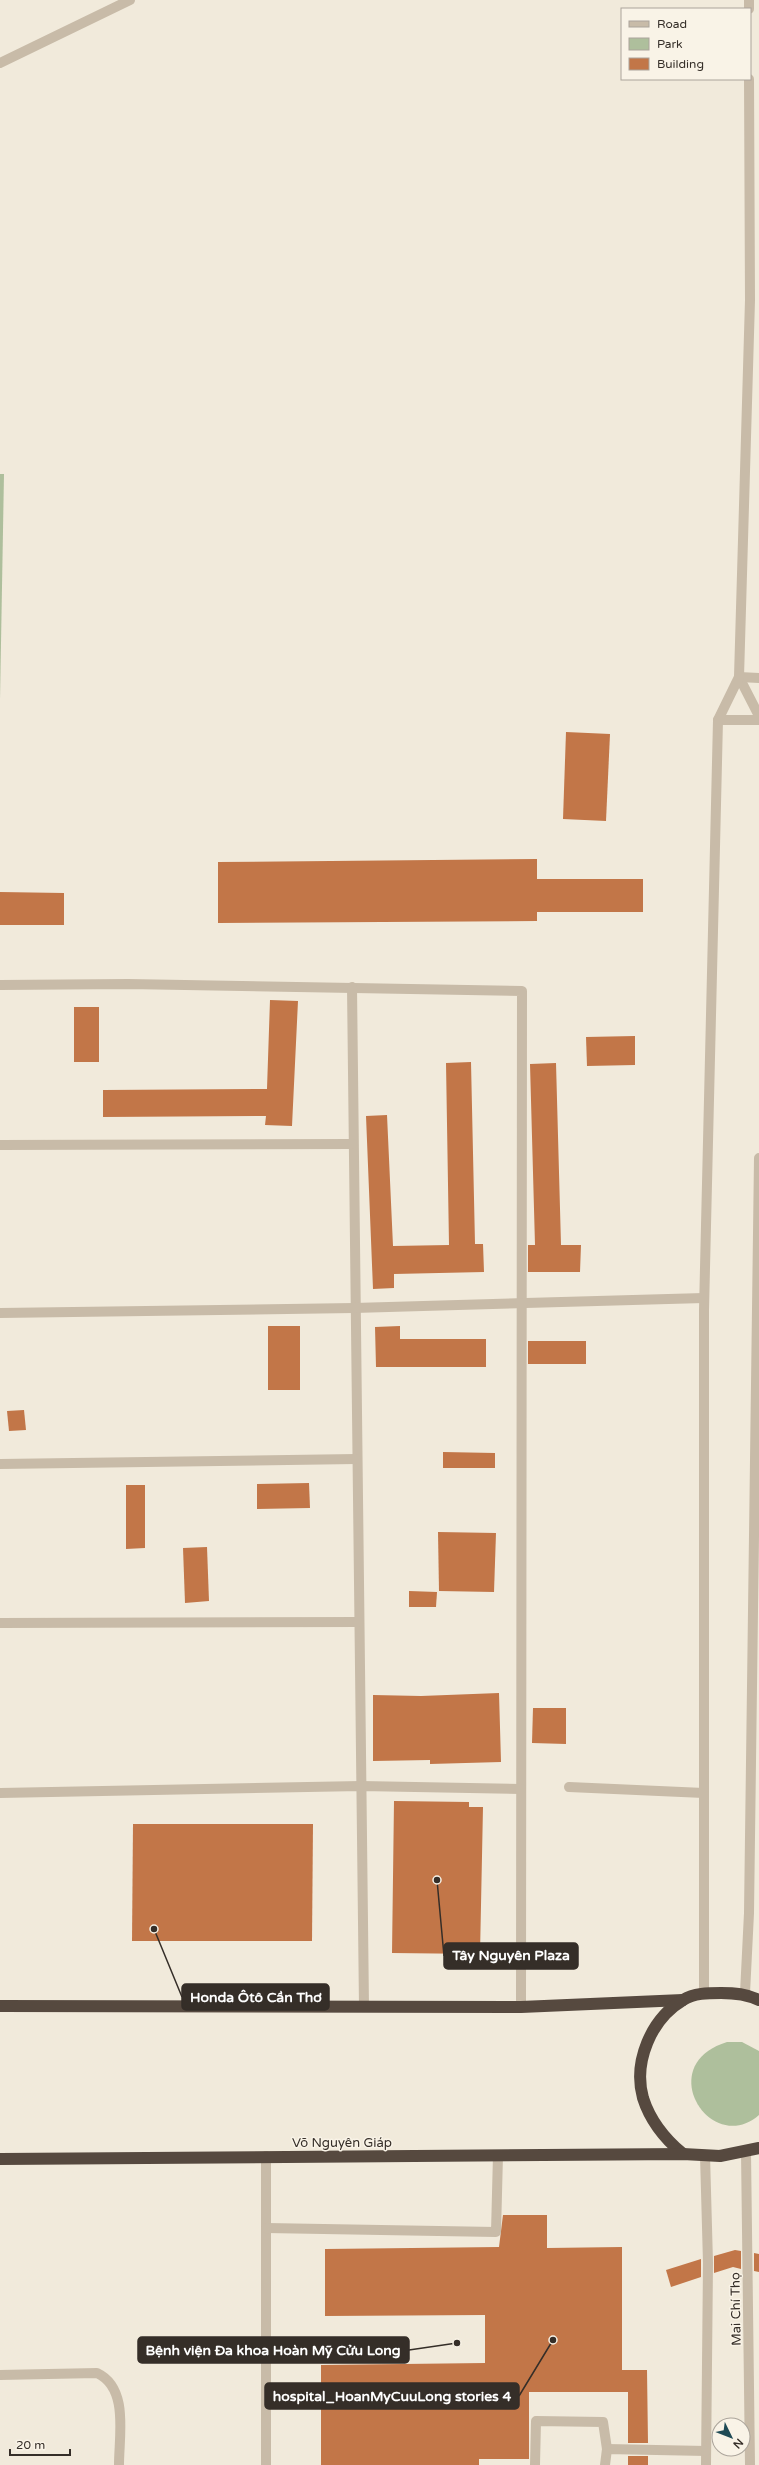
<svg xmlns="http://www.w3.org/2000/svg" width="759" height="2465" viewBox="0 0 759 2465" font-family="'Varela Round',sans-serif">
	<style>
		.green { fill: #aebf9c }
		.building { fill: #c27648 }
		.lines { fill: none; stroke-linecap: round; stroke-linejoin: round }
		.minor { stroke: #c8bba8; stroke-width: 10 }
		.highway { stroke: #56493f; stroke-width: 12 }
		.labels { text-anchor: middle; stroke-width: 3; stroke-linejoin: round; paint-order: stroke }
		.street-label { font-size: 13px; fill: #352e28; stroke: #f9f3e7 }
		.leader { fill: none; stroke: #352e28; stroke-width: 1.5 }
		.callout-dot { fill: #352e28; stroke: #f9f3e7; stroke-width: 1.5 }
		.callout { fill: #352e28; stroke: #352e28; stroke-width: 1.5 }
		.callout-label { font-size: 14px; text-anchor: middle; font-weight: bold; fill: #fff }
	</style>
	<rect width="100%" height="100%" fill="#f1eadb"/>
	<!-- green -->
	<g class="green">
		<path d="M0 474H4L0 700Z"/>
		<path d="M727 2042H742L759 2051V2115C711 2157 652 2065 727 2042Z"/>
	</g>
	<!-- building -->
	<g class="building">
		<path d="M566 732 610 734 606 821 563 819Z"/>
		<path d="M537 859V879H643V912H537V921L218 923V862Z"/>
		<path d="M0 892 64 893V925H0Z"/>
		<path d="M270 1000 298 1001 292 1126 265 1125 266 1116 103 1117V1090L267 1089Z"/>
		<rect x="74" y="1007" width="25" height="55"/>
		<path d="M635 1036V1065L587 1066 586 1037Z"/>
		<path d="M471 1062 475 1244H483L484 1272 394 1274V1288L373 1289 366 1116 387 1115 393 1246 449 1245 446 1063Z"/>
		<path d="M556 1063 561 1245H581L580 1272H528V1245H535L530 1064Z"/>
		<rect x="268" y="1326" width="32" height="64"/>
		<path d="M400 1326V1339H486V1367H376L375 1327Z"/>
		<rect x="528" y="1341" width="58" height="23"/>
		<path d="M24 1410 26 1430 9 1431 7 1411Z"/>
		<path d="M443 1452 495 1453V1468H443Z"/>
		<path d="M309 1483 310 1508 257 1509V1484Z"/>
		<path d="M126 1485H145V1548L126 1549Z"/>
		<path d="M438 1532 496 1533 494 1592 439 1591Z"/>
		<path d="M207 1547 209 1601 185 1603 183 1548Z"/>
		<path d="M409 1591 437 1592 436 1607H409Z"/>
		<path d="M499 1693 501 1762 430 1764V1760L373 1761V1695L421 1696Z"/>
		<path d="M533 1708H566V1744L532 1743Z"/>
		<path d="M394 1801 469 1802V1807H483L480 1954 392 1953Z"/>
		<path d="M133 1824H313L312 1941H132Z"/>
		<path d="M503 2215H547V2248L622 2247V2370H647L648 2443H628V2392H529V2459H479V2465H321V2365L485 2363V2315L325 2316V2249L499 2247Z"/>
		<path d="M735 2250 741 2251V2269L733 2267 714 2273V2256Z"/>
		<path d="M754 2253 759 2254V2272L754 2271Z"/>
		<path d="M701 2259V2277L671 2287 666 2270Z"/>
		<rect x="628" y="2456" width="20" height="9"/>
	</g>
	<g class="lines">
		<!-- minor -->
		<g class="minor">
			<path d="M749 0V9"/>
			<path d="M0 63 130 0"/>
			<path d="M739 677 759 716"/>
			<path d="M739 677 759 678"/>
			<path d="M718 720H759"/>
			<path d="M0 985 128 984 522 991 521 2007"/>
			<path d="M352 987 364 2007"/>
			<path d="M0 1145 352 1144"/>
			<path d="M0 1313 354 1308 704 1298"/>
			<path d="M0 1464 356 1459"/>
			<path d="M0 1623 359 1622"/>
			<path d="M569 1787 704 1793"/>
			<path d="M0 1793 361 1786 521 1789"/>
			<path d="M704 1993V1310L718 720 739 677 750 300 749 79"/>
			<path d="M745 1993 749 1913 759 1158"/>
			<path d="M746 2152 750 2465"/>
			<path d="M705 2155 708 2263 706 2465"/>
			<path d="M266 2156V2465"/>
			<path d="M266 2228 496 2232 498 2155"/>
			<path d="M0 2375 97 2373C129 2388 119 2435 119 2465"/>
			<path d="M535 2465 536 2421 603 2422 607 2449"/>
			<path d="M605 2465 607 2449 706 2451"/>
		</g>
		<!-- highway -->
		<g class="highway">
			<path d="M0 2006 521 2007 683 2000"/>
			<path d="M683 2154C666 2140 650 2120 643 2098 633 2062 651 2019 683 2000 694 1993 708 1993 721 1993 735 1993 746 1994 759 2000"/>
			<path d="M0 2159 683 2154 720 2156 759 2148"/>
		</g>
	</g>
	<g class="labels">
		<!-- street labels -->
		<g class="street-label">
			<text x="342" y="2147">Võ Nguyên Giáp</text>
			<text transform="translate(735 2309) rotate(-91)" y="5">Mai Chí Thọ</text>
		</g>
	</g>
	<!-- callouts -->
	<path class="leader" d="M437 1880L444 1956M154 1929L182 1997M457 2343L409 2350M553 2340L519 2396"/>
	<g class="callout-dot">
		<circle cx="437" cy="1880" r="4"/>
		<circle cx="154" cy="1929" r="4"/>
		<circle cx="457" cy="2343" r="4"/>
		<circle cx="553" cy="2340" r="4"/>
	</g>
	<g class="callout">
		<rect x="444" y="1943" width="134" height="26" rx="4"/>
		<rect x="182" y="1984" width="147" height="26" rx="4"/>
		<rect x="138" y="2337" width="271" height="26" rx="4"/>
		<rect x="265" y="2383" width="254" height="26" rx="4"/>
	</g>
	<g class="callout-label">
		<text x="511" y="1960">Tây Nguyên Plaza</text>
		<text x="256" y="2002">Honda Ôtô Cần Thơ</text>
		<text x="273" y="2355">Bệnh viện Đa khoa Hoàn Mỹ Cửu Long</text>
		<text x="392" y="2401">hospital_HoanMyCuuLong stories 4</text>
	</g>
	<!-- legend -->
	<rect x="621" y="8" width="130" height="72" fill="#f9f3e7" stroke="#aba49b"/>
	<rect x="629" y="21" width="20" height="6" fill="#c8bba8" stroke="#aba49b"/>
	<text x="657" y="28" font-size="12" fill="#352e28">Road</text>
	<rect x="629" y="38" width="20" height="12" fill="#aebf9c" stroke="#aba49b"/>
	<text x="657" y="48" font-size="12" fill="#352e28">Park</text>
	<rect x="629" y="58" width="20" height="12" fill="#c27648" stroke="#aba49b"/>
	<text x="657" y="68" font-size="12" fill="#352e28">Building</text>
	<!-- north arrow -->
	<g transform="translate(731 2437) rotate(133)"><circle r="19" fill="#f9f3e7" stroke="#aba49b"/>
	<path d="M0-3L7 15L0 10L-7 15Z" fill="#1f4a55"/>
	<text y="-6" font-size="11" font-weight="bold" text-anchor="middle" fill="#352e28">N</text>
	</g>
	<!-- scale -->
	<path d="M10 2449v6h60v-6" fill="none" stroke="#352e28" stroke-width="2"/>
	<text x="16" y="2449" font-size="12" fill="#352e28" stroke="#f9f3e7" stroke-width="3" paint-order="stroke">20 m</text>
</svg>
